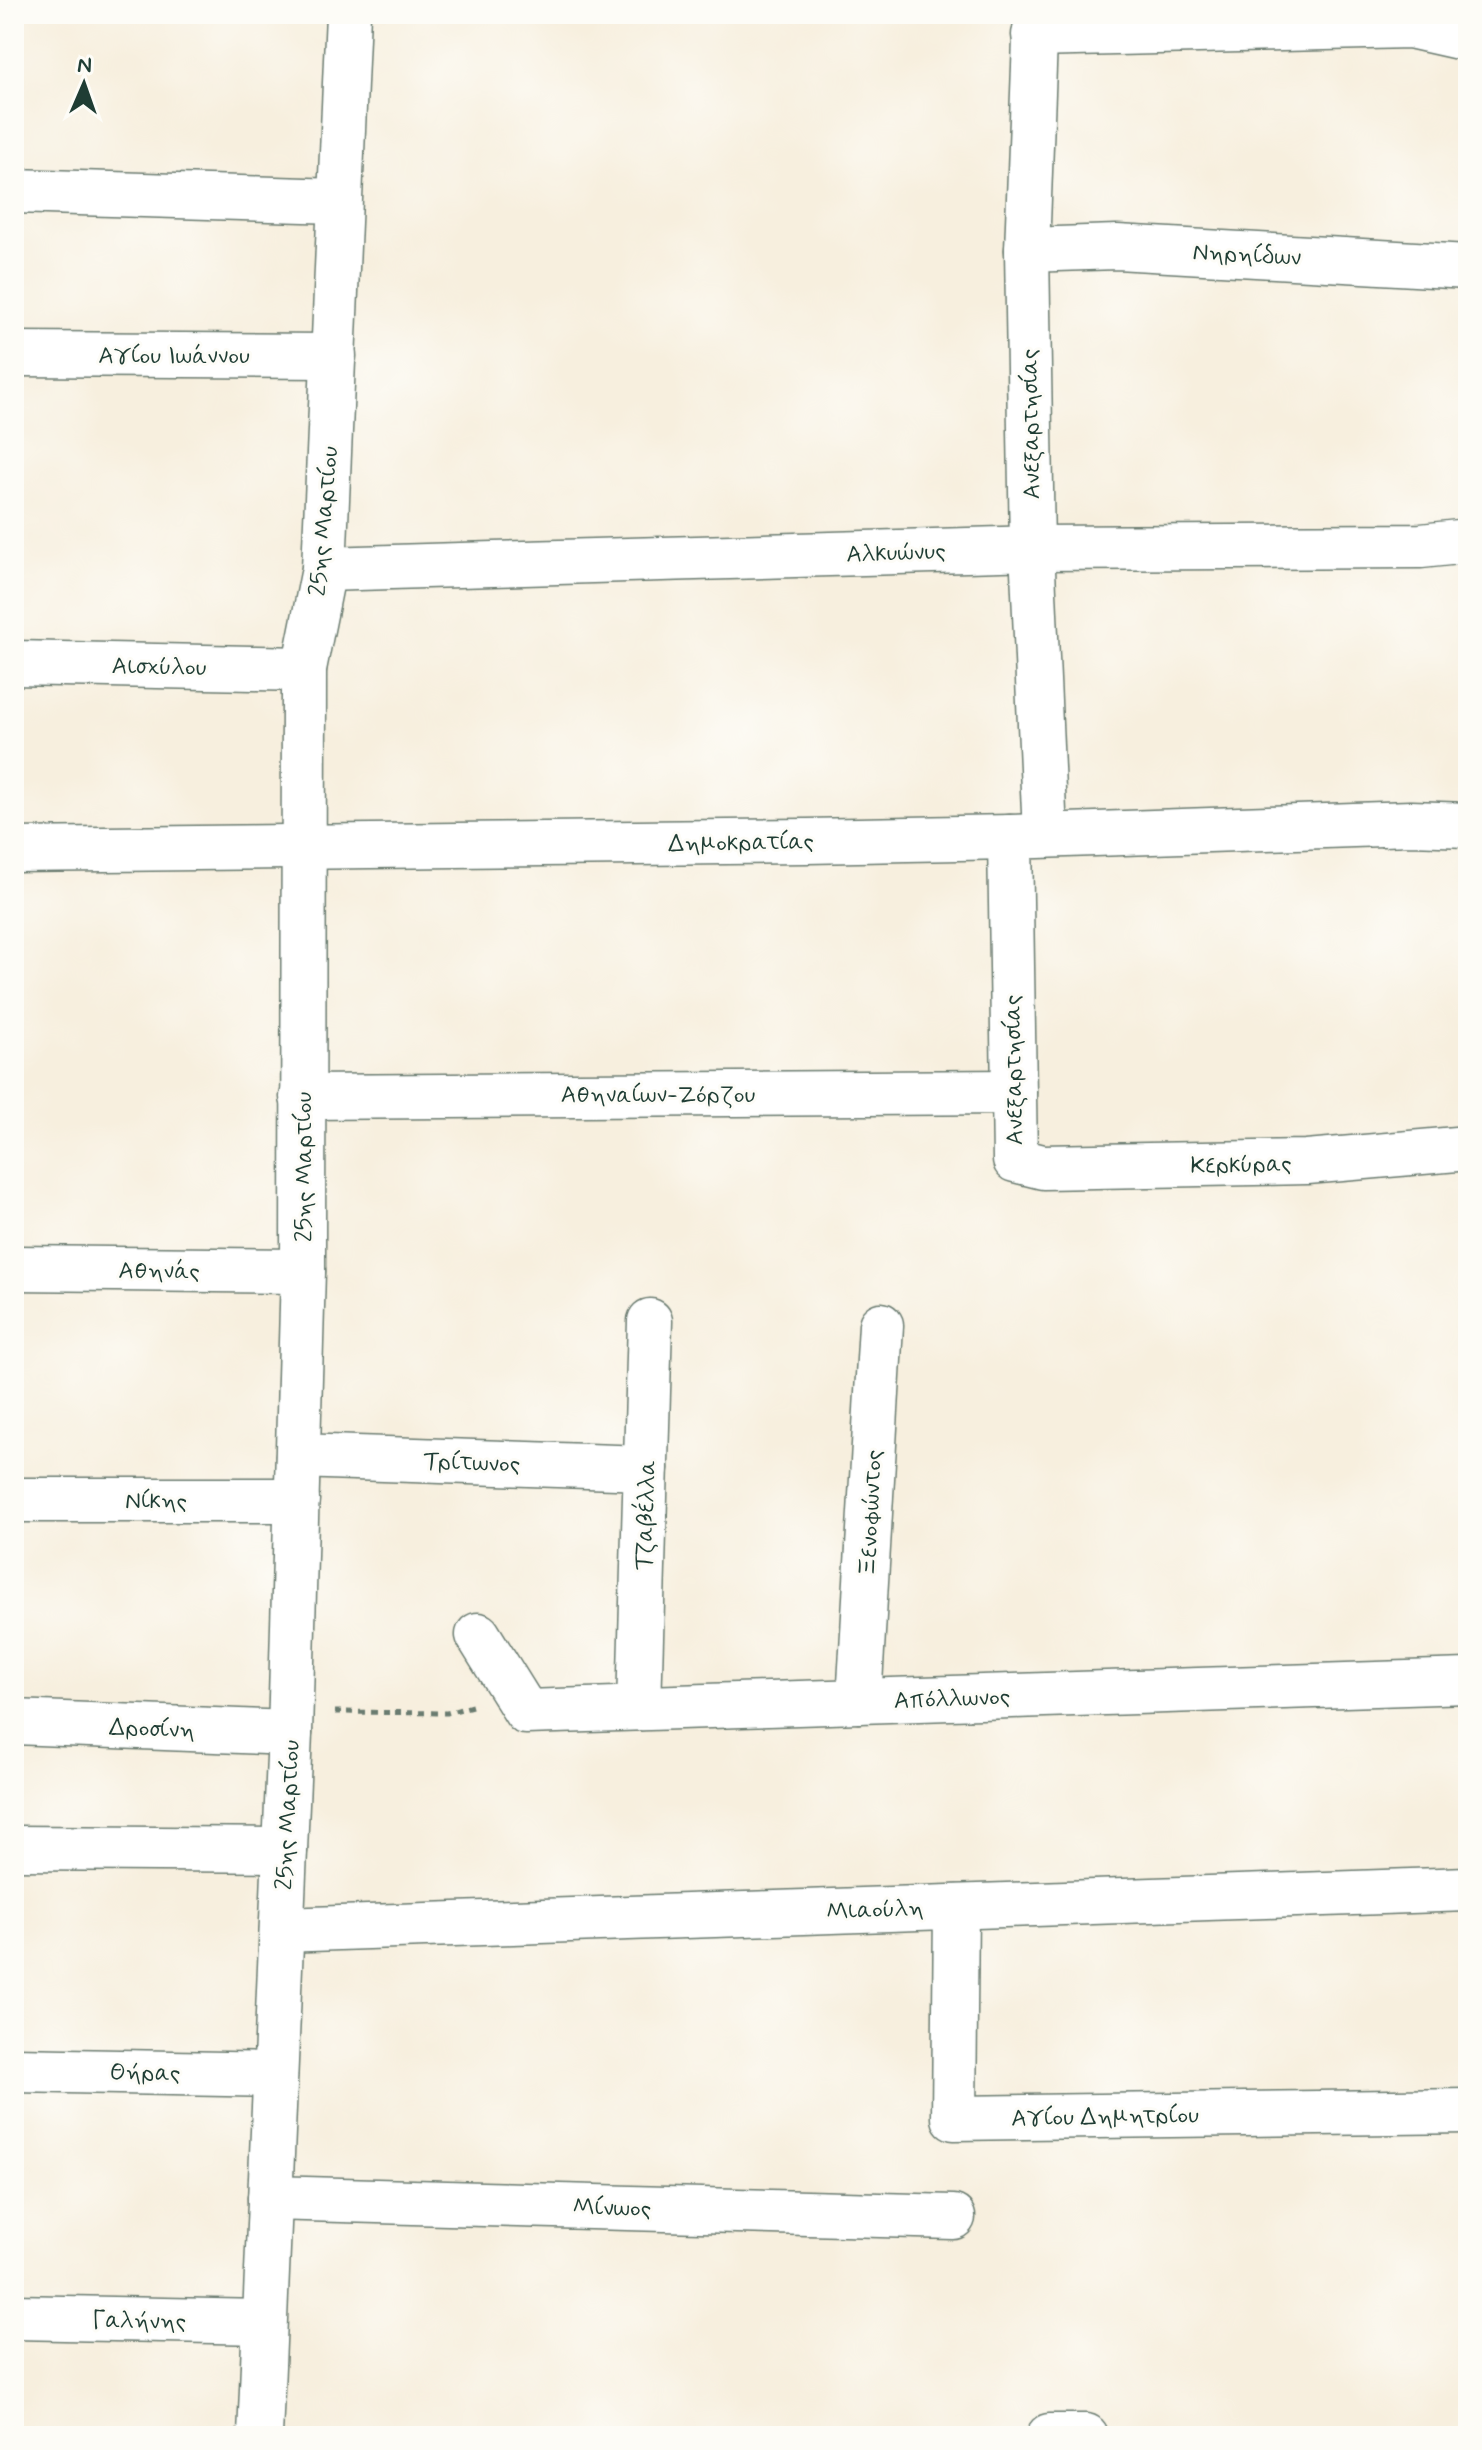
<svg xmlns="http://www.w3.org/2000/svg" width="1482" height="2450" viewBox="0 0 1482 2450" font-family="Mynerve,sans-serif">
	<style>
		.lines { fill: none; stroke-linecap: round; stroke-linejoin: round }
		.minor-casing { stroke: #6b7b70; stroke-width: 47 }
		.tertiary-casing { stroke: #6b7b70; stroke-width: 47 }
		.path { stroke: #6b7b70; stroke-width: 5; stroke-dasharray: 6 6; stroke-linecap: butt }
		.minor { stroke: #fff; stroke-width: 44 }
		.tertiary { stroke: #fff; stroke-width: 44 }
		.labels { text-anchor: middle; stroke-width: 6; stroke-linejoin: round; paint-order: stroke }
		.street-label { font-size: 24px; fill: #1f3d34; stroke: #fdfcf7 }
	</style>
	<rect width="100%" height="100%" fill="#fdfcf7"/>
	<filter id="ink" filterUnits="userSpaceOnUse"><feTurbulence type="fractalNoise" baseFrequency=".0125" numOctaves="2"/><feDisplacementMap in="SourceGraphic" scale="16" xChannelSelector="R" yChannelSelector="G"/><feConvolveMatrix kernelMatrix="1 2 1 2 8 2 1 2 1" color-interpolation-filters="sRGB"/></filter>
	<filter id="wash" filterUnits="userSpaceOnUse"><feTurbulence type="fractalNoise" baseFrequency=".006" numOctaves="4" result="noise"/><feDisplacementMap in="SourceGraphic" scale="32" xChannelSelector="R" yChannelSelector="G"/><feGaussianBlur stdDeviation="1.8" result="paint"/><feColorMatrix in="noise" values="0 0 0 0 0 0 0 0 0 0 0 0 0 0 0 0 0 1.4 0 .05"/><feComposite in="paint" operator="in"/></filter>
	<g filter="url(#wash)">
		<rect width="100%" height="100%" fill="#f7efde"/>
	</g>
	<g filter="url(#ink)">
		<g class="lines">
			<!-- minor casing -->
			<g class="minor-casing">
				<g id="minor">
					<path d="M1036 14 1027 250 1032 548 1045 834"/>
					<path d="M1034 35 1410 26 1468 39"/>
					<path d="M14 191 338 201"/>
					<path d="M1027 250 1117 247 1468 267"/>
					<path d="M14 354 334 356"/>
					<path d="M324 569 1032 548 1421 546 1468 541"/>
					<path d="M14 663 304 669"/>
					<path d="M1010 837 1015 1160 1043 1167 1307 1162 1468 1148"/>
					<path d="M302 1097 1014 1092"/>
					<path d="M14 1268 303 1271"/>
					<path d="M298 1456 646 1468"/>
					<path d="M14 1500H297"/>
					<path d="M478 1635 526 1712 1468 1681"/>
					<path d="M859 1701 881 1325"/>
					<path d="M639 1708 650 1321"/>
					<path d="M14 1722 290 1733"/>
					<path d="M14 1848 285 1850"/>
					<path d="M956 1907 954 2118 1468 2111"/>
					<path d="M282 1930 1468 1889"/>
					<path d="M14 2070 275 2075"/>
					<path d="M270 2198 953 2217"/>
					<path d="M14 2317 264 2322"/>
					<path d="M260 2436 290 1733 303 1271 304 669 324 569 348 14"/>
					<path d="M1049 2436H1086"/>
				</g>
			</g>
			<!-- tertiary casing -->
			<g class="tertiary-casing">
				<path id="tertiary" d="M14 850 807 841 1010 837 1411 823 1468 825"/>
			</g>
			<!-- path -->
			<path class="path" d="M335 1712 447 1713 472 1706"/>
			<!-- minor -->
			<use href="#minor" class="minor"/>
			<!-- tertiary -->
			<use href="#tertiary" class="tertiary"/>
		</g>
	</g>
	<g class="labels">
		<!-- street labels -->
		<g class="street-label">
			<text transform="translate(1247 254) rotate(3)" y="8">Νηρηίδων</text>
			<text x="174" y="363">Αγίου Ιωάννου</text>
			<text transform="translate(1030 424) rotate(-91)" y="8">Ανεξαρτησίας</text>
			<text transform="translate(323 521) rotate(-85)" y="8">25ης Μαρτίου</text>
			<text transform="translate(896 552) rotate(-2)" y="8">Αλκυώνυς</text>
			<text transform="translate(159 666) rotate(1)" y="8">Αισχύλου</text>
			<text transform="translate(741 842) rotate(-1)" y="8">Δημοκρατίας</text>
			<text transform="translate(1013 1070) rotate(-91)" y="8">Ανεξαρτησίας</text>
			<text x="658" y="1102">Αθηναίων-Ζόρζου</text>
			<text transform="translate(1241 1164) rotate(-1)" y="8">Κερκύρας</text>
			<text transform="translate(303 1167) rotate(-90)" y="8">25ης Μαρτίου</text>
			<text x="159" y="1278">Αθηνάς</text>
			<text transform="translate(472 1462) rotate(2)" y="8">Τρίτωνος</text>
			<text x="156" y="1508">Νίκης</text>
			<text transform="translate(870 1513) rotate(-87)" y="8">Ξενοφώντος</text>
			<text transform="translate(645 1515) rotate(-88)" y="8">Τζαβέλλα</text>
			<text transform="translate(952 1698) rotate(-2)" y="8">Απόλλωνος</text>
			<text transform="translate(152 1728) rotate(2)" y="8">Δροσίνη</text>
			<text transform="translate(287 1815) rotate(-87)" y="8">25ης Μαρτίου</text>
			<text transform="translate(875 1909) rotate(-2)" y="8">Μιαούλη</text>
			<text transform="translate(145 2072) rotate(1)" y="8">Θήρας</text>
			<text transform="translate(1105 2116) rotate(-1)" y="8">Αγίου Δημητρίου</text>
			<text transform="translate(612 2207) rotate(2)" y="8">Μίνωος</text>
			<text transform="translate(139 2320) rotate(1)" y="8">Γαλήνης</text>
		</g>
	</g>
	<!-- margin -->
	<rect width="1482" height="2450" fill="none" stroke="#fdfcf7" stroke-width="48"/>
	<!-- north arrow -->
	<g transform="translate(84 84) rotate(2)" stroke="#fdfcf7" stroke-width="6" paint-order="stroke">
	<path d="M0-6L14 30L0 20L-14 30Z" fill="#1f3d34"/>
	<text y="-12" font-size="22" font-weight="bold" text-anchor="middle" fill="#1f3d34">N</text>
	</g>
</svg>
